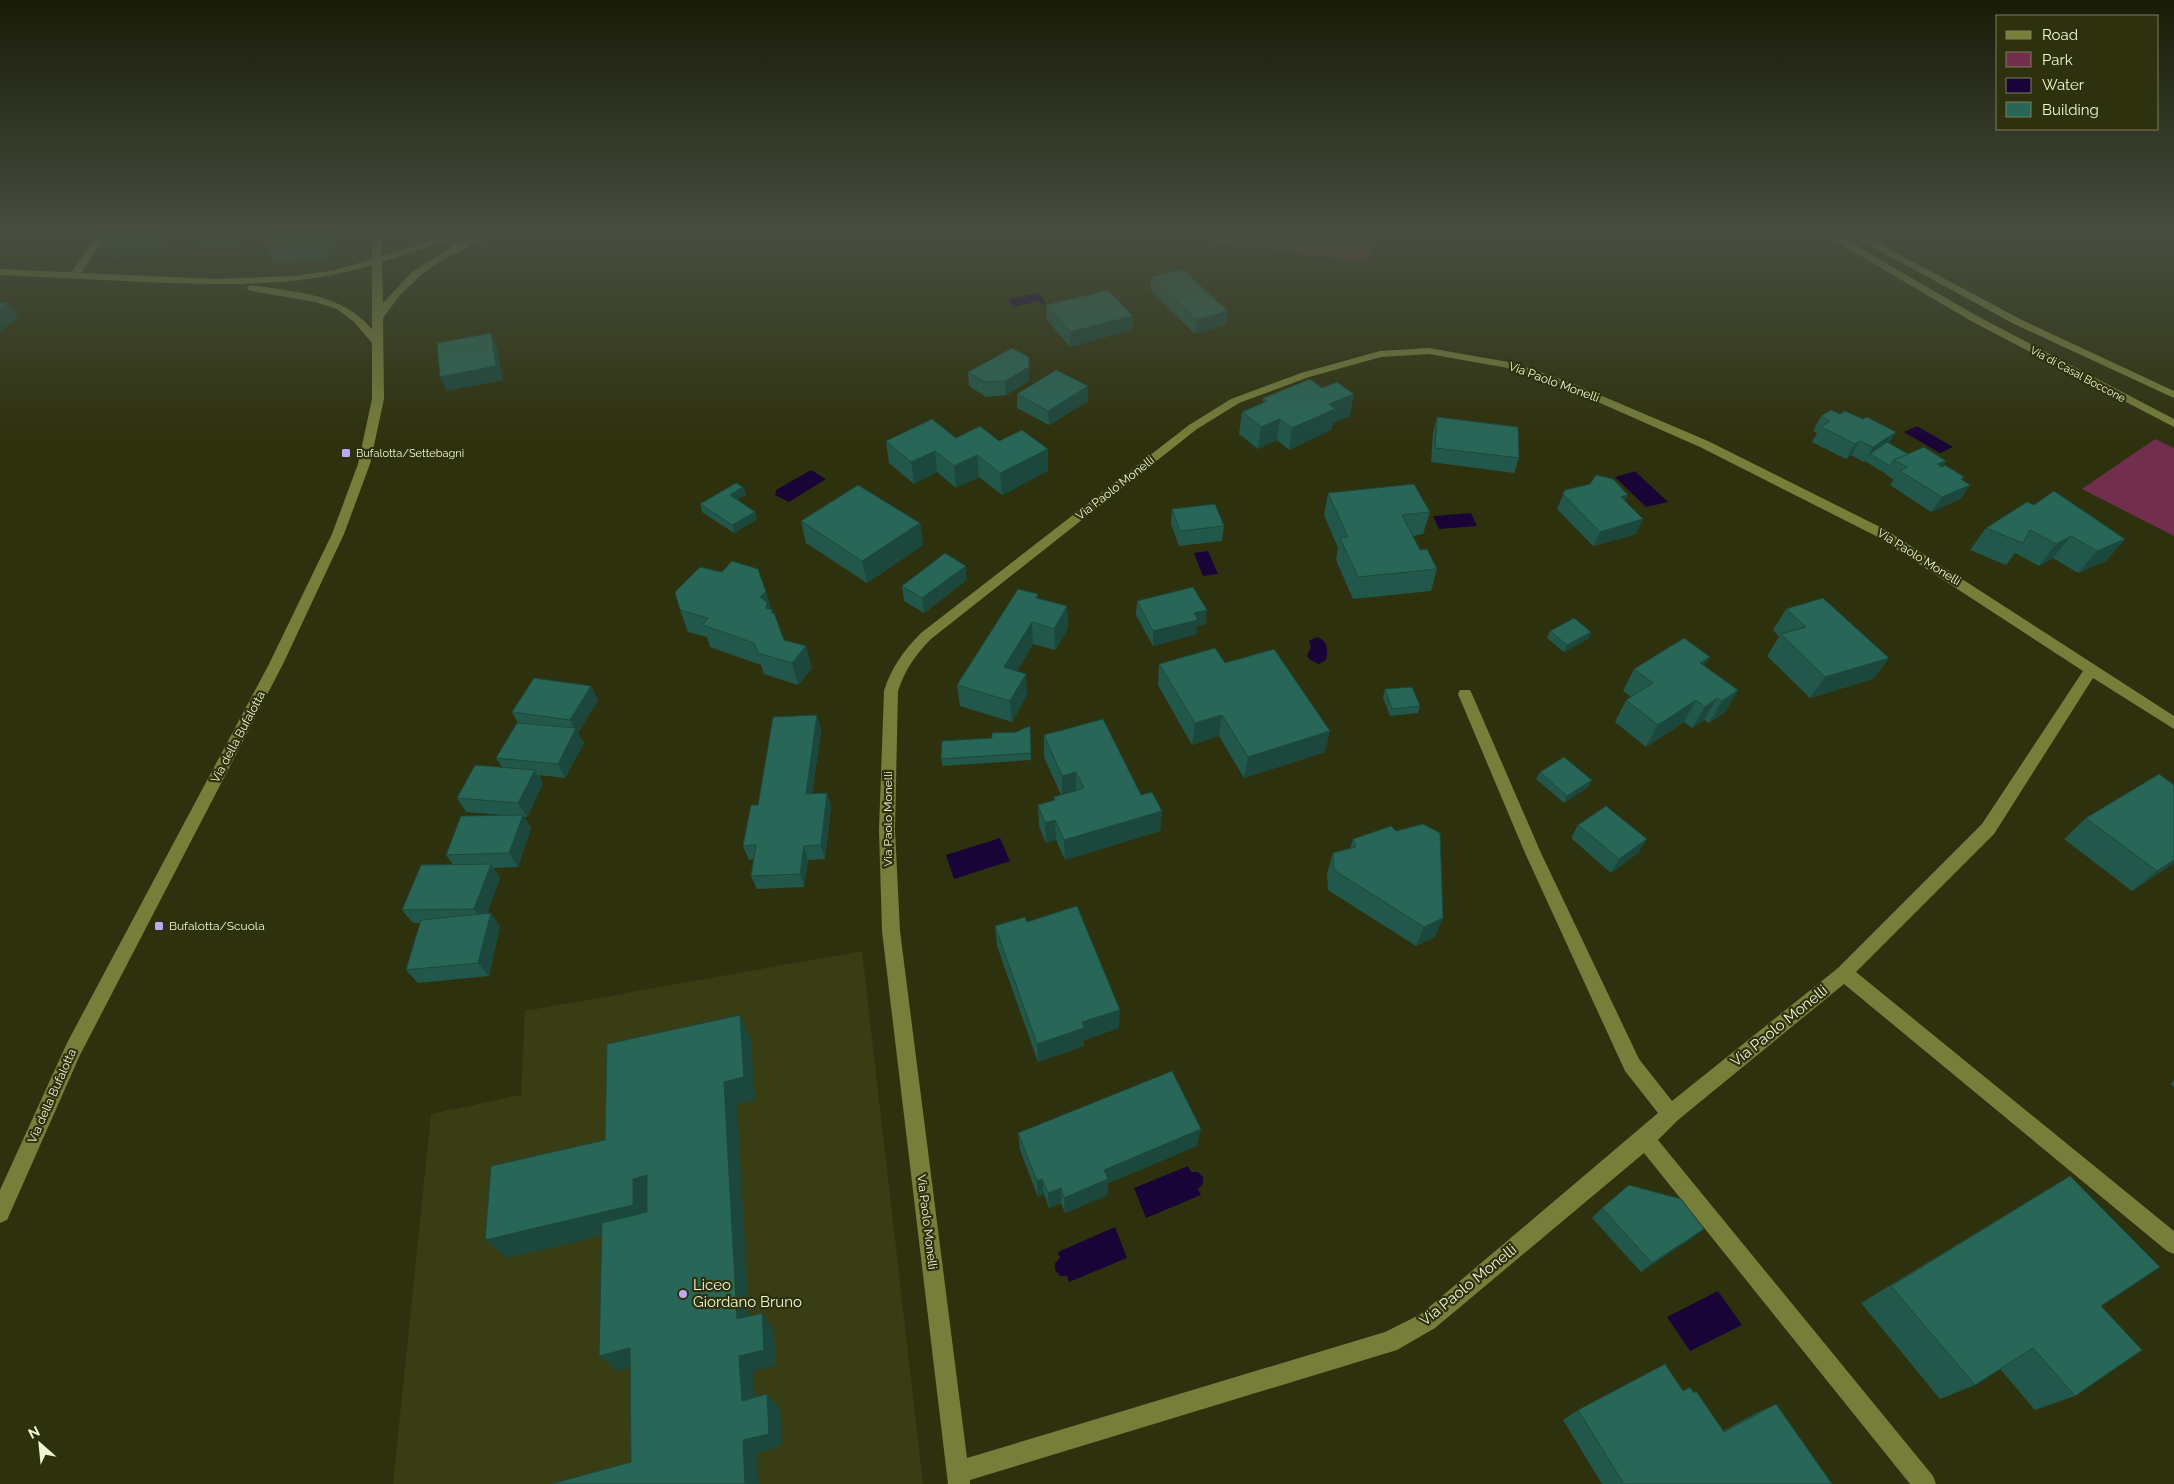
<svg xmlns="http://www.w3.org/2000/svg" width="2174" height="1484" viewBox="0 0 2174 1484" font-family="Raleway,sans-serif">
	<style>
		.built { fill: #393d13 }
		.green { fill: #722e4d }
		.water { fill: #190438 }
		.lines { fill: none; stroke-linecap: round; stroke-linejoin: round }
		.minor { fill: #777e3a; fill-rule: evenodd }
		.tertiary { fill: #777e3a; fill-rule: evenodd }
		.wall { fill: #22584b }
		.shaded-wall { fill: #1c473d }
		.building { fill: #286657; stroke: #1c473d }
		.poi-dot { fill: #bbaaf6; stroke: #2e310d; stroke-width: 2 }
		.labels { text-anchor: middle; stroke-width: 4.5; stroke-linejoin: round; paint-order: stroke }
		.far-street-label { font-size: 11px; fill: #f0f5d2; stroke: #2e310d }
		.far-poi-label { font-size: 11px; fill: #f0f5d2; stroke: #2e310d; text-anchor: start }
		.street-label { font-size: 12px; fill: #f0f5d2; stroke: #2e310d }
		.poi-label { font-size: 12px; fill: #f0f5d2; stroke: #2e310d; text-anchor: start }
		.near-street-label { font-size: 15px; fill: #f0f5d2; stroke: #2e310d }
		.near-poi-label { font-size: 15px; fill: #f0f5d2; stroke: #2e310d; text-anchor: start }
	</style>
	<rect width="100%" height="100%" fill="#2e310d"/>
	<!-- built -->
	<path class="built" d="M862 951 923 1484H393L431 1114 521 1095 525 1011Z"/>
	<!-- green -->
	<g class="green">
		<path d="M1158 233H1348L1374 236 1368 262 1157 235Z"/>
		<path d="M2155 439 2174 448V536L2082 489Z"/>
	</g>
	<!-- water -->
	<g class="water">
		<path d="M1038 293 1046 303 1041 304 1038 301 1014 307 1008 299Z"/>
		<path d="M1917 426 1953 447 1940 453 1904 432Z"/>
		<path d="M811 470 826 479 789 502 775 495 776 490Z"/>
		<path d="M1636 471V472L1668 502 1646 507 1615 477Z"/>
		<path d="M1471 513 1477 526 1439 529 1433 516Z"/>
		<path d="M1208 551 1218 574 1203 576 1194 553Z"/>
		<path d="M1317 637C1328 641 1328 649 1326 660L1319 664 1310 660 1307 656 1311 647 1309 641Z"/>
		<path d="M1000 838 1010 861 954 879 946 855Z"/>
		<path d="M1188 1166 1191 1172H1198L1203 1177V1184L1198 1189 1201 1195 1146 1218 1134 1188Z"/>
		<path d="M1115 1227 1127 1258 1069 1282 1067 1276H1060L1055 1270V1263L1060 1258 1058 1252Z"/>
		<path d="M1718 1291 1742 1325 1690 1351 1667 1317Z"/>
	</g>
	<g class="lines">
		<!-- minor -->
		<g class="minor">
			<path d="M98 233H108L78 278H70L69 276Z"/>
			<path d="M1429 348 1514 363 1574 384 1708 441 1886 530 2174 716V729L2093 678 1994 834 1856 972 2174 1231V1254L2167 1251 1844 984 1678 1120 1658 1140 1933 1476 1936 1484H1910L1644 1153 1435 1328 1397 1350 970 1480V1484H948L882 931 879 830 884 691C891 668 904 650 921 633L1189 425 1231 399 1301 373 1380 351ZM1429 354 1508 368 1566 388 1700 447 1876 536 2083 671 1982 824 1838 968 1672 1101 1639 1059 1541 853 1472 694 1470 690H1460L1458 694 1525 853 1625 1071 1658 1113 1421 1314 1385 1332 967 1458 900 931 895 830 898 691C905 670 915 655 931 639L1197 429 1239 403 1309 377 1381 357Z"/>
		</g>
		<!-- tertiary -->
		<g class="tertiary">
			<path d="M372 233H382V256L457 233H472L382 262 383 303 412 272 452 247 449 245 451 243 495 233H513L470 244 469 247 442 260 420 276 400 295 383 318 384 399 370 464 344 534 283 664 80 1055 7 1220 0 1223V1190L67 1043 269 664 332 534 358 464 372 399V343L354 322 337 309 315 302 251 291 246 288 251 285C295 292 341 293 372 329V265C298 288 222 285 145 282 97 280 48 277 0 275V269L215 279 294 276 335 270 372 259Z"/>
			<path d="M1822 233H1834L1979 317 2174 419V427L1971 321Z"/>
			<path d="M1847 233H1859L2022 320 2174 391V398L2014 324Z"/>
		</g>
	</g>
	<!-- wall -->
	<g class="wall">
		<path d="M315 233H347V234L331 235 337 247 329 260 274 263 266 249 316 234Z"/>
		<path d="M1151 277 1226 325 1195 334 1151 291Z"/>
		<path d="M1046 305 1133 316 1132 330 1070 347 1047 320Z"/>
		<path d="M1029 357V381L1006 395 986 397 969 386 968 372Z"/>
		<path d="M1088 386V401L1049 425 1017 408V394Z"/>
		<path d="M1263 398 1350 416 1333 423 1331 430 1289 450 1277 440 1258 449 1239 434 1242 412 1263 403Z"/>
		<path d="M1821 416 1889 444 1908 454 1942 467 1970 485 1960 499 1931 512 1890 485 1894 480 1885 474H1886L1865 461 1864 462 1851 455 1846 459 1812 442 1817 433 1813 431Z"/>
		<path d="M1437 417 1519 458 1514 473 1431 462 1433 432Z"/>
		<path d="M886 441H999L1048 471 1002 495 979 477 956 488 937 472 914 484 889 463Z"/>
		<path d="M743 487 746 495 737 499 755 512 757 519 734 533 702 512 700 504Z"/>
		<path d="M1565 490 1625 501 1643 519 1636 534 1593 546 1557 509Z"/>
		<path d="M1328 493 1430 512 1423 534 1413 536 1420 550 1437 569 1431 591 1353 599 1336 560 1338 548 1324 515Z"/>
		<path d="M2034 505 2125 539 2106 561 2078 573 2053 558 2039 566 2015 553 2006 565 1970 550 1986 528Z"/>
		<path d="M1172 509 1224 526 1222 541 1179 546 1171 524Z"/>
		<path d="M801 521 920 523 923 545 867 583 806 543Z"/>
		<path d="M967 580 924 613 904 601 902 586Z"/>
		<path d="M1038 594V598L1067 606 1068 628 1055 650 1033 644 1017 671 1027 695 1012 722 960 706 957 685Z"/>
		<path d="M1137 601 1206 624 1197 626V634L1153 646 1136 615Z"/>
		<path d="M1786 609 1889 658 1873 679 1810 698 1767 656 1779 637 1773 630Z"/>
		<path d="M680 610H772L774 614 784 640 806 646 812 668 798 685 764 674 761 665 710 647 707 637 688 632Z"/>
		<path d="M1550 631 1591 632 1588 639 1564 652 1547 638Z"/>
		<path d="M1225 663 1325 752 1244 778 1219 736 1192 745 1158 685 1159 664Z"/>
		<path d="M1704 666 1738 690 1725 712 1709 723 1704 720 1692 728 1684 722 1646 747 1615 722 1626 700 1631 697 1623 691 1634 669Z"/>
		<path d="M591 686 598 700 578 733 584 743 565 778 539 775 543 784 527 817H524L531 828 518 867 493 868 500 878 487 914 500 926 489 976 418 983 406 970 420 923H413L402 910 453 865 446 855 502 815 466 812 457 798 502 767 496 758 518 723 512 712Z"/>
		<path d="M1385 689 1420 706 1418 713 1390 716 1383 697Z"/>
		<path d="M817 715 821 730 812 794 827 793 831 807 825 859 808 860 804 887 757 889 751 876 754 859 749 860 743 846 758 805Z"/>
		<path d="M1030 726 1031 760 943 766 941 759 992 738 1016 732Z"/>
		<path d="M1044 735 1141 795 1162 811 1160 831 1065 860 1056 840 1046 843 1039 826 1038 805 1054 800V797L1061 795 1044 757Z"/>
		<path d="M1540 772 1592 780 1588 787 1564 803 1536 779Z"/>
		<path d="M2174 785V863L2132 891 2064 839 2086 818Z"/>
		<path d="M1578 825 1647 839 1638 853 1611 873 1571 838Z"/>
		<path d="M1396 831 1435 937 1416 946 1328 890 1327 874 1333 853 1350 848 1353 839Z"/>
		<path d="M1027 922 1119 1028 1084 1040V1046L1038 1062 997 946 995 926Z"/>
		<path d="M2174 1080V1087L2171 1084Z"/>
		<path d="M1018 1133 1197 1146 1108 1183 1107 1195 1065 1213 1061 1203 1049 1208 1044 1194 1038 1197 1020 1150Z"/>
		<path d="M2070 1176 2101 1306 2075 1396 2035 1410 2000 1369 1975 1385 1940 1399 1861 1303 2035 1197Z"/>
		<path d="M1602 1208 1704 1229 1692 1238 1641 1272 1592 1218Z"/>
		<path d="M1683 1391 1723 1431 1754 1414 1776 1404 1832 1484H1602L1563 1420 1578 1410Z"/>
	</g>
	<!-- shaded-wall -->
	<g class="shaded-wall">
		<path d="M155 233H171L159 254 110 259 101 245Z"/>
		<path d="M227 233H246L239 246 204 250 195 236Z"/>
		<path d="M315 233H347V234L331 235 337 247 329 260Z"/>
		<path d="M8 303 19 317 0 332V309Z"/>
		<path d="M1228 311 1226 325 1195 334 1196 320Z"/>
		<path d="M1133 316 1132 330 1070 347V332Z"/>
		<path d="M491 333 497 347 503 380 447 391 440 377Z"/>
		<path d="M1029 357V381L1006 395 1005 381Z"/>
		<path d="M1088 386V401L1049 425 1048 411Z"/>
		<path d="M1354 394 1350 416 1333 423 1331 430 1289 450 1292 428 1329 404Z"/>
		<path d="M1280 419 1277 440 1258 449 1261 427Z"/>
		<path d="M1896 432 1887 447 1870 454 1864 462 1873 447Z"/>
		<path d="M1860 441 1851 455 1846 459 1855 444Z"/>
		<path d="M1048 449V471L1002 495 1000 473Z"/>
		<path d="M935 451 937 472 914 484 911 462Z"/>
		<path d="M977 455 979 477 956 488 954 466Z"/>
		<path d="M1946 461 1936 476 1937 464Z"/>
		<path d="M1964 477 1955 492 1970 485 1960 499 1931 512 1942 497 1961 479Z"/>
		<path d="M743 487 746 495 733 502 730 495Z"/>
		<path d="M1628 495 1622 509 1621 497Z"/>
		<path d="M755 512 757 519 734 533 732 525Z"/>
		<path d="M1643 519 1636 534 1593 546 1600 532Z"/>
		<path d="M920 523 923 545 867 583 862 561Z"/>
		<path d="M2071 536 2053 558 2039 566 2056 544Z"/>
		<path d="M2125 539 2106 561 2078 573 2097 551Z"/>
		<path d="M966 566 967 580 924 613 922 598Z"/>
		<path d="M766 592 772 611 773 610 779 632 768 617 760 597Z"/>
		<path d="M1067 606 1068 628 1055 650 1054 629Z"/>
		<path d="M1207 610 1206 624 1197 626V634L1153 646V631L1194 613Z"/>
		<path d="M1032 622 1033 644 1006 689 1004 667Z"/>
		<path d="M1591 632 1588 639 1564 652 1567 645Z"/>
		<path d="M806 646 812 668 798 685 792 663Z"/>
		<path d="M1710 657 1697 678 1700 663Z"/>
		<path d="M1889 658 1873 679 1810 698 1825 677Z"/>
		<path d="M1026 674 1027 695 1012 722 1010 701Z"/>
		<path d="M591 686 598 700 578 733 584 743 565 778 558 764 575 730 570 720Z"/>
		<path d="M1738 690 1725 712 1709 723 1722 701Z"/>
		<path d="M1717 698 1704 720 1692 728 1705 707Z"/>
		<path d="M1696 700 1684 722 1646 747 1658 725Z"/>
		<path d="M817 715 821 730 810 808 806 794Z"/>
		<path d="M1222 715 1219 736 1192 745 1195 723Z"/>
		<path d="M1330 731 1325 752 1244 778 1248 757Z"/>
		<path d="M535 770 543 784 527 817 518 803Z"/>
		<path d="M1076 772V793L1062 797V776Z"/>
		<path d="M1592 780 1588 787 1564 803 1567 796Z"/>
		<path d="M827 793 831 807 825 859 821 845Z"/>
		<path d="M1162 811 1160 831 1065 860 1064 840Z"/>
		<path d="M523 815 531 828 518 867 509 853Z"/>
		<path d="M1055 820 1056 840 1046 843 1045 823Z"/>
		<path d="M1647 839 1638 853 1611 873 1619 859Z"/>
		<path d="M804 846 808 860 804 887 800 874Z"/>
		<path d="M2174 860V863L2132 891 2157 871Z"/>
		<path d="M491 864 500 878 484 922 474 909Z"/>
		<path d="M491 913 500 926 489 976 478 963Z"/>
		<path d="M1443 918 1435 937 1416 946 1424 927Z"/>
		<path d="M1120 1010 1119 1028 1084 1040V1046L1038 1062 1037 1044 1082 1022Z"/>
		<path d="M740 1015 751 1039 755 1100 737 1104 750 1335 737 1319 724 1082Z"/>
		<path d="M1201 1129 1197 1146 1108 1183 1107 1195 1065 1213 1064 1198 1104 1170Z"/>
		<path d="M647 1175 650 1224 508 1258 485 1240 633 1179Z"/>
		<path d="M1042 1179 1044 1194 1038 1197 1037 1181Z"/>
		<path d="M1061 1188V1203L1049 1208 1048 1193Z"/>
		<path d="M1704 1229 1692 1238 1641 1272 1652 1263Z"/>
		<path d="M762 1313 774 1330 776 1365 753 1371 756 1414 742 1401 739 1356Z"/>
		<path d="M630 1348 648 1363 618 1371 599 1356Z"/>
		<path d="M767 1394 780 1408 782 1446 757 1453 759 1484H745L743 1440Z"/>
	</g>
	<!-- building -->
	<g class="building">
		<path d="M109 233H155L150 240 101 245Z"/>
		<path d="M197 233H227L195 236Z"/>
		<path d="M330 233 322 246 266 249 275 236Z"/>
		<path d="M1182 269 1228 311 1196 320 1151 277Z"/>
		<path d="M1108 290 1133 316 1070 332 1046 305Z"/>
		<path d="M0 302 8 303 0 309Z"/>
		<path d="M491 333 496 366 440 377 437 343Z"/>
		<path d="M1012 348 1029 357V367L1005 381 985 382 968 372Z"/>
		<path d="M1056 370 1088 386 1048 411 1017 394Z"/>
		<path d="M1310 379 1322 388 1337 382 1354 394 1329 404 1335 409 1292 428 1280 419 1261 427 1242 412 1267 401 1263 398Z"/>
		<path d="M1831 410 1840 414 1845 411 1863 419 1867 417 1896 432 1873 447 1860 441 1855 444 1821 427 1830 421 1821 416Z"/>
		<path d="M1437 417 1518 427 1519 458 1435 448Z"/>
		<path d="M932 419 956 438 980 426 999 441 1022 430 1048 449 1000 473 977 455 954 466 935 451 911 462 886 441Z"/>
		<path d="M1887 442 1908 454 1894 460 1890 466 1870 454Z"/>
		<path d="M1924 447 1946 461 1937 464 1942 467 1945 465 1964 477 1961 479 1970 485 1942 497 1900 471 1907 467 1894 460Z"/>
		<path d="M1596 475 1613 479 1628 495 1621 497 1643 519 1600 532 1563 494 1565 490 1590 484Z"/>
		<path d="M736 483 743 487 730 495 755 512 732 525 700 504Z"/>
		<path d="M1414 484 1430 512 1402 515 1420 550 1427 549 1437 569 1358 577 1340 538 1348 537 1328 493Z"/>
		<path d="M858 485 920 523 862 561 801 521Z"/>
		<path d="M2054 491 2125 539 2097 551 2071 536 2056 544 2030 530 2023 543 1986 528 2027 502 2034 505Z"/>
		<path d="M1215 504 1224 526 1180 531 1172 509Z"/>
		<path d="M945 553 966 566 922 598 902 586Z"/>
		<path d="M732 561 758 569 766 592 760 597 767 602 766 608 773 610 771 613H774L784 640 806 646 792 663 758 653 754 643 703 625 708 618 680 610 675 592 700 567 722 572Z"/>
		<path d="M1193 587 1207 610 1194 613 1198 620 1153 631 1137 601Z"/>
		<path d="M1018 589 1038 594 1036 598 1067 606 1054 629 1032 622 1004 667 1026 674 1010 701 957 685Z"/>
		<path d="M1823 598 1889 658 1825 677 1781 634 1806 627 1786 609Z"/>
		<path d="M1574 618 1591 632 1567 645 1550 631Z"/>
		<path d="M1684 638 1710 657 1700 663 1738 690 1722 701 1717 698 1705 707 1696 700 1658 725 1626 700 1653 683 1634 669Z"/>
		<path d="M1215 648 1225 663 1274 649 1330 731 1248 757 1222 715 1195 723 1159 664Z"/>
		<path d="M534 678 591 686 570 720 512 712Z"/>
		<path d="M1412 687 1420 706 1392 709 1385 689Z"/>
		<path d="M817 715 806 794 827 793 821 845 804 846 800 874 751 876 756 845 743 846 751 805H758L773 717Z"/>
		<path d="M1103 719 1141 795 1152 792 1162 811 1064 840 1055 820 1045 823 1038 805 1055 800 1054 797 1084 788 1076 772 1062 776 1044 735Z"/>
		<path d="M517 723 576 728 558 764 496 758Z"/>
		<path d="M1030 726 1031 753 941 759 942 741 992 738V733L1016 732Z"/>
		<path d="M1564 757 1592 780 1567 796 1540 772Z"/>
		<path d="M475 765 535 770 518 803 457 798Z"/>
		<path d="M2159 774 2174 785V860L2157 871 2086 818Z"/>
		<path d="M1606 806 1647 839 1619 859 1578 825Z"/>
		<path d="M523 815 509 853 446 855 461 816Z"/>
		<path d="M1423 824 1440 833 1443 918 1424 927 1334 870 1333 853 1356 847 1353 839 1391 826 1396 831Z"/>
		<path d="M491 864 474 909 402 910 421 865Z"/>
		<path d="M1077 906 1120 1010 1082 1022 1084 1028 1037 1044 995 926 1025 917 1027 922Z"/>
		<path d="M491 913 478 963 406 970 421 920Z"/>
		<path d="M740 1015 744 1077 724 1082 737 1319 762 1313 764 1350 739 1356 742 1401 767 1394 769 1434 743 1440 745 1484H551L631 1462 630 1348 599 1356 602 1223 647 1212V1175L633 1179V1205L485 1240 491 1166 605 1140 607 1044Z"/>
		<path d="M1172 1071 1201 1129 1104 1170 1108 1179 1064 1198 1061 1188 1048 1193 1042 1179 1037 1181 1018 1133Z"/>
		<path d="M2070 1176 2160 1267 2101 1306 2142 1350 2075 1396 2033 1348 1975 1385 1891 1286Z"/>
		<path d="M1629 1185 1681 1199 1704 1229 1652 1263 1602 1208Z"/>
		<path d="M1665 1364 1683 1391 1690 1387 1694 1393 1696 1391 1724 1432 1776 1404 1832 1484H1624L1578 1410Z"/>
	</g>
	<!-- sky -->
	<linearGradient id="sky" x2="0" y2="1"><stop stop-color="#191b07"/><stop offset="0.53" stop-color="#464e40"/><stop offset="1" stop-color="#464e40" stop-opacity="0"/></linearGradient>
	<rect width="2174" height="441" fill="url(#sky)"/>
	<!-- markers -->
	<g class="poi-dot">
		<rect x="341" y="448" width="10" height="10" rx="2.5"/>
		<rect x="154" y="921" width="10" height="10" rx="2.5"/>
		<circle cx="683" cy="1294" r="5"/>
	</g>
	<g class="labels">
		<!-- far-street labels -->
		<g class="far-street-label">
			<text transform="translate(2078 374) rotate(28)" y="4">Via di Casal Boccone</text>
		</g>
		<!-- far-poi labels -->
		<g class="far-poi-label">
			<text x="356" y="457">Bufalotta/Settebagni</text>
		</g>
		<!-- street labels -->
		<g class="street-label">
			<text transform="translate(1554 382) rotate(20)" y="4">Via Paolo Monelli</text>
			<text transform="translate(1115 488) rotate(-38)" y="4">Via Paolo Monelli</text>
			<text transform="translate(1919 557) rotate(32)" y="4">Via Paolo Monelli</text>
			<text transform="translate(238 737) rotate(-62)" y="4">Via della Bufalotta</text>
			<text transform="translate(888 819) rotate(-90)" y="4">Via Paolo Monelli</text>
			<text transform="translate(52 1096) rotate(-66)" y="4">Via della Bufalotta</text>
			<text transform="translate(927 1222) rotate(83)" y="4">Via Paolo Monelli</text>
		</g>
		<!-- poi labels -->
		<g class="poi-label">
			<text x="169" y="930">Bufalotta/Scuola</text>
		</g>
		<!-- near-street labels -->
		<g class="near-street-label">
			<text transform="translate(1779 1026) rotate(-39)" y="5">Via Paolo Monelli</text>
			<text transform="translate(1468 1285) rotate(-39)" y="5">Via Paolo Monelli</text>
		</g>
		<!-- near-poi labels -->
		<g class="near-poi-label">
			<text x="693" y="1290">Liceo<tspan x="693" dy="17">Giordano Bruno</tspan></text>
		</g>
	</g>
	<!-- legend -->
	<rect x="1996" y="15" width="162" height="115" fill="#2e310d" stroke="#7c7f5c"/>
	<rect x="2006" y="31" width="25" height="8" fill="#777e3a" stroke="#7c7f5c"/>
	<text x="2042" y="40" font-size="15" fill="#f0f5d2">Road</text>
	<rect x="2006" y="52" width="25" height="15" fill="#722e4d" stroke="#7c7f5c"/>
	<text x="2042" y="65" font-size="15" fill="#f0f5d2">Park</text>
	<rect x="2006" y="78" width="25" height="15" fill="#190438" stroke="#7c7f5c"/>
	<text x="2042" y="90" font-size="15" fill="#f0f5d2">Water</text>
	<rect x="2006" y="102" width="25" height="15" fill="#286657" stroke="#7c7f5c"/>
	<text x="2042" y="115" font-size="15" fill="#f0f5d2">Building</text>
	<!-- north arrow -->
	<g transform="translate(40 1444) rotate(333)" stroke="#2e310d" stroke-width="4" paint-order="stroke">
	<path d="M0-4L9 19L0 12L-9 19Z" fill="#f0f5d2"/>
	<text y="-8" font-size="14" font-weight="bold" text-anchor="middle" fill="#f0f5d2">N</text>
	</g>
</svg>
